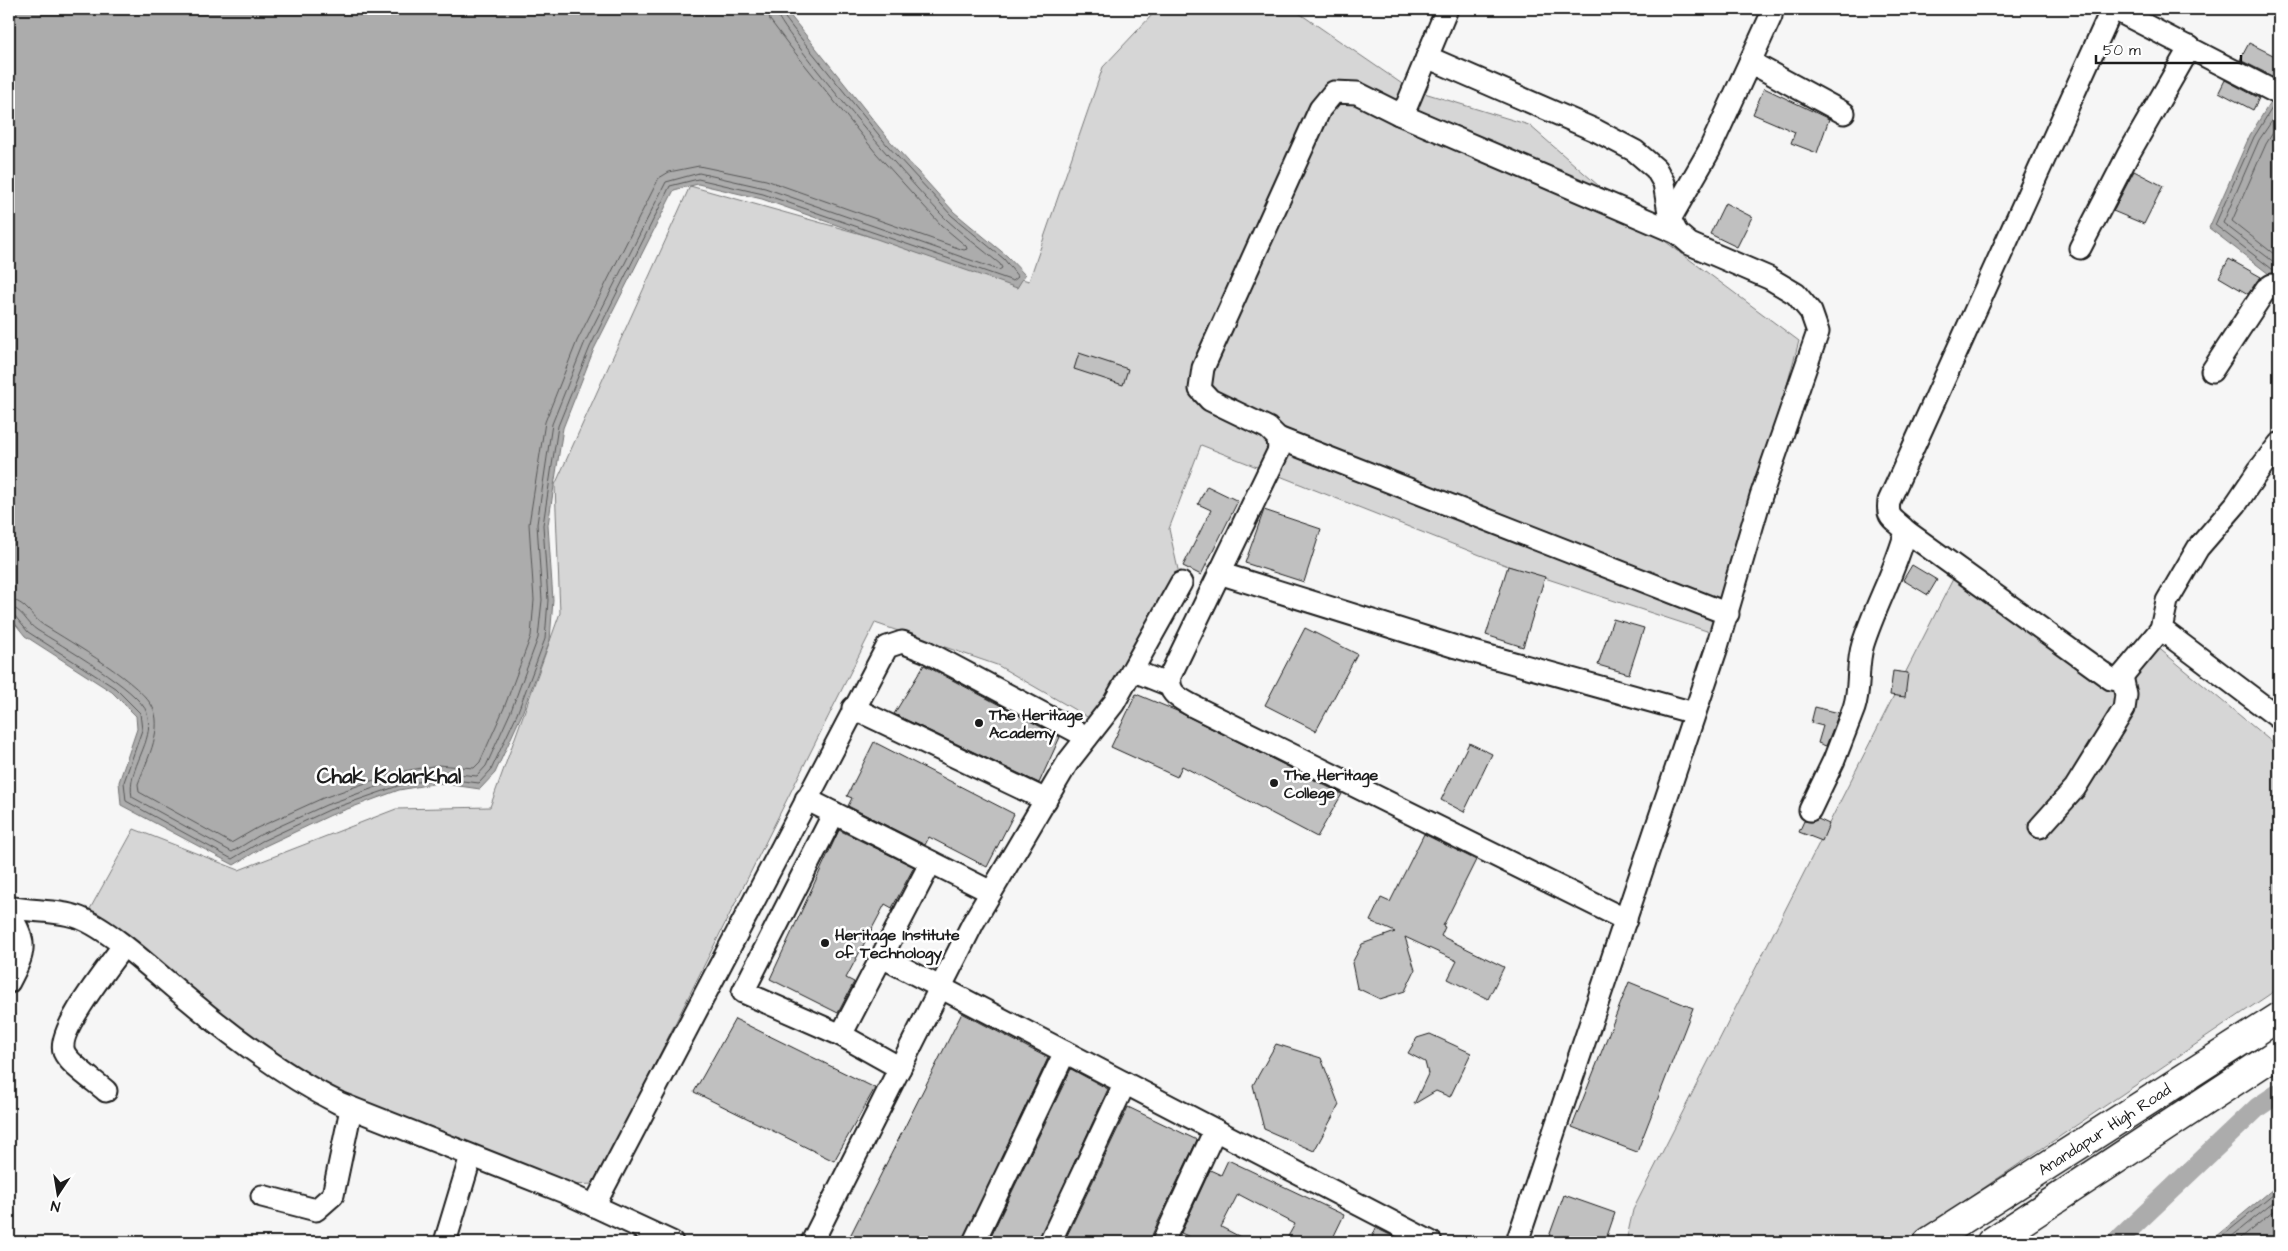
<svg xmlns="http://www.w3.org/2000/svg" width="2288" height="1251" viewBox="0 0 2288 1251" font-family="'Architects Daughter',sans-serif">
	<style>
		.green { fill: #d6d6d6; stroke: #797979 }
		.water { fill: #acacac; stroke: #727272 }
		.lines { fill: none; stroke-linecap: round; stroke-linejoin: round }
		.shore { stroke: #565656; stroke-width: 1 }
		.canal { stroke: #acacac; stroke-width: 20 }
		.building { fill: #c0c0c0; stroke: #1c1c1c }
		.minor-casing { stroke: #1c1c1c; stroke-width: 25 }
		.major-casing { stroke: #1c1c1c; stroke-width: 31 }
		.minor { stroke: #fff; stroke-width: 21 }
		.major { stroke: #fff; stroke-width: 28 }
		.poi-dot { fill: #1c1c1c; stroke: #fff; stroke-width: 2 }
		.labels { text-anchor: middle; stroke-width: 5; stroke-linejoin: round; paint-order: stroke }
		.poi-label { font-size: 16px; font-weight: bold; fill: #1c1c1c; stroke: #fff; text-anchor: start }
		.street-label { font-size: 16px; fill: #1c1c1c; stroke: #fff }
		.district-label { font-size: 21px; font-weight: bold; fill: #1c1c1c; stroke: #fff }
	</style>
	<rect width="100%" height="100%" fill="#f6f6f6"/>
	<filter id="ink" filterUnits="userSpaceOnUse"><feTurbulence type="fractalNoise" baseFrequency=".02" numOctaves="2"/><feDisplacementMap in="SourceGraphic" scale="10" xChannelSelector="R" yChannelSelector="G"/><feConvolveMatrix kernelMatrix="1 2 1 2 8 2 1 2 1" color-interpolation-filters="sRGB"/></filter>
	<g filter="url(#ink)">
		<!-- green -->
		<g class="green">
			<path d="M1155 9H1293L1408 88 1529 125 1646 227 1799 341 1719 635 1508 566 1201 445 1169 529 1181 583 1096 722 997 665 875 623 595 1184 539 1186 319 1100 85 918 134 829 239 870 396 809 490 807 560 613 555 485 690 186 1029 281 1103 67 1152 15Z"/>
			<path d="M1956 573 2107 679 2144 636 2279 748V988L1904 1242H1626L1633 1210Z"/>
		</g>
		<!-- water -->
		<g class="water">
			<path d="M9 9H785L890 141 954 212 1007 256 1025 275 1017 288 762 199 698 184 674 190 594 349 563 428 548 525 553 600 550 640 521 716 495 773 480 789 438 783 399 790 331 815 265 846 234 865 121 805 119 782 137 729 136 716 112 692 25 636 9 616Z"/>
			<path d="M2271 101 2279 103V279L2269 274 2209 228 2250 135Z"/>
			<path d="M2279 1184V1242H2209Z"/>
		</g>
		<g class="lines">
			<!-- shore -->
			<g class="shore">
				<path d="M2279 108H2272L2254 137 2215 225 2272 269 2279 273"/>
				<path d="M2279 114 2276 115 2259 140 2223 223 2279 266"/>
				<path d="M2279 123 2266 144 2232 221 2279 258"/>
				<path d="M9 600C26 600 31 618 45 626 69 641 145 685 154 710 162 733 146 762 138 784L139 792 231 843 257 828 323 798 394 773 438 765 474 768 480 762 504 708 531 636 534 600 529 524 545 422 577 341 659 178 669 172 699 166 766 180 952 246 964 250 967 249 966 246 941 225 876 153 788 44 770 20 768 9"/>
				<path d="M9 607C22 608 27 624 37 630 59 644 140 690 147 713 156 742 126 768 132 797L232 852 260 835 326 805 396 780 438 772 477 776 486 766 511 711 538 638 542 600 537 524 552 424 584 344 666 182 699 173 765 188 999 270 1002 268 1000 264C982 249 964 236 947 220 924 199 776 28 775 9"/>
				<path d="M9 613 14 615 28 632 115 688 140 713 142 730 124 782 126 801 232 859 262 841 329 810 398 786 438 778 479 783 491 770 517 714 545 639 548 600 543 525 558 426 590 347 670 186 698 179 763 194 1013 281 1018 277 1004 259 951 215 887 145 799 36 782 14 781 9"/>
				<path d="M2215 1242 2279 1190"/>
				<path d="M2225 1242 2279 1198"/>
				<path d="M2236 1242 2279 1207"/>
			</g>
			<!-- canal -->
			<path class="canal" d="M2116 1242 2258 1107 2279 1093"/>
		</g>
		<!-- building -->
		<g class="building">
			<path d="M2249 43 2279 58V67L2274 77 2240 60Z"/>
			<path d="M2225 80 2259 98 2253 110 2219 92Z"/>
			<path d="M1764 88 1829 119 1817 153 1791 143 1795 132 1753 114Z"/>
			<path d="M2134 171 2163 186 2144 224 2113 211Z"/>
			<path d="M1725 203 1752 217 1737 247 1710 234Z"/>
			<path d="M2229 259 2261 277 2248 294 2219 277Z"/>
			<path d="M1079 353 1128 369 1123 385 1074 369Z"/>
			<path d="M1207 486 1238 501 1201 575 1183 566 1211 510 1198 504Z"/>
			<path d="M1264 510 1321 529 1304 582 1245 563Z"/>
			<path d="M1912 565 1937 580 1928 595 1903 580Z"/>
			<path d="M1508 566 1545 577 1523 647 1486 635Z"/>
			<path d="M1613 619 1644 628 1629 674 1598 665Z"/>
			<path d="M1305 628 1357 654 1316 731 1265 705Z"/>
			<path d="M924 665 1060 737 1039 783 894 714Z"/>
			<path d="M1893 671 1908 673 1905 697 1890 695Z"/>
			<path d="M1136 694 1177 711 1342 794 1317 837 1182 766 1177 777 1111 747Z"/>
			<path d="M1815 707 1839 713 1826 746 1818 743 1823 726 1811 723Z"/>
			<path d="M874 742 1014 814 987 867 929 837 925 845 848 806 852 798 847 796Z"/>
			<path d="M1469 743 1492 754 1464 812 1441 800Z"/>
			<path d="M1818 819 1829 824 1822 841 1799 832 1804 821 1811 822Z"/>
			<path d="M839 830 914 867 892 908 885 904 846 978 854 982 838 1013 770 979Z"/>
			<path d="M1424 834 1476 860 1443 926 1445 927 1441 936 1504 967 1488 999 1448 979 1457 961 1405 937 1415 970 1405 991 1380 999 1357 988 1352 963 1362 944 1395 932 1370 921 1381 898 1390 902Z"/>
			<path d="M1629 982 1693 1008 1637 1152 1572 1127Z"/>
			<path d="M962 1013 1048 1058 962 1242H847Z"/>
			<path d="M735 1019 875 1088 834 1161 694 1092Z"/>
			<path d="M1430 1034 1471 1053 1450 1097 1436 1091 1414 1104 1428 1074 1425 1062 1408 1053 1417 1038Z"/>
			<path d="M1276 1044 1321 1058 1339 1105 1314 1151 1264 1129 1253 1085Z"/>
			<path d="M1071 1069 1108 1089 1038 1242H988Z"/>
			<path d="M1128 1107 1197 1140 1158 1222 1149 1242H1064Z"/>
			<path d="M1228 1160 1344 1215 1331 1242H1285L1295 1224 1238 1194 1221 1227 1250 1242H1187L1190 1237 1181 1233 1210 1170 1221 1175Z"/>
			<path d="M1564 1195 1615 1213 1605 1242H1547Z"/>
			<path d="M1376 1228 1404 1242H1370Z"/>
		</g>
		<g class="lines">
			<!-- minor casing -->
			<g class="minor-casing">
				<g id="minor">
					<path d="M1447 9 1407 105 1399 114 1357 93 1334 92 1320 109 1203 368 1200 389 1210 400 1268 428 1278 438 1279 450 1170 676C1168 693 1177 697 1191 705L1626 920"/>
					<path d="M2114 9 2279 94"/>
					<path d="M1427 57 1597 131 1635 151 1656 169 1664 183 1670 219 1677 233 1690 244 1769 278 1796 294 1811 312 1818 332 1761 496 1716 650 1517 1242"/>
					<path d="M1750 62 1844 113"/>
					<path d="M1399 114 1677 233"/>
					<path d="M1670 219 1709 151 1771 16 1772 9"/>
					<path d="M2080 248 2128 155 2190 47"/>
					<path d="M2212 371 2266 289 2272 285 2279 286"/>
					<path d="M1278 438 1728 614"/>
					<path d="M2279 444 2259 470 2236 504 2198 548 2167 601 2161 629 2279 718"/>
					<path d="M1906 531 2111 679 2117 680 2122 676 2161 629"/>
					<path d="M1219 573 1456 647 1694 713"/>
					<path d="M1134 671 1169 685"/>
					<path d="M853 708 1046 800"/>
					<path d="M806 799 991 892"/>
					<path d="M1810 810 1834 760 1854 708C1861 687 1856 666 1863 644 1875 606 1896 570 1906 531 1896 519 1886 521 1889 501L2112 9"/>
					<path d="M834 813 743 992 841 1035 931 862"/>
					<path d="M2040 827 2075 788 2124 709 2126 695 2122 676"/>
					<path d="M9 907C31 912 60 910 80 918 113 931 160 977 189 1000 233 1037 287 1077 339 1103L564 1192 672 1242"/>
					<path d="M9 914C28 942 25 952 9 982"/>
					<path d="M882 957 1431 1242"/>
					<path d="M841 1035 900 1068"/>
					<path d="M106 1091C96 1082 69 1064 64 1052 56 1031 109 966 123 946"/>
					<path d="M262 1196 316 1210 333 1195 351 1109"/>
					<path d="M594 1206 887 647 902 642 925 651 1087 737"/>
					<path d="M445 1242 471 1156"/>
					<path d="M812 1242 973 923 1068 762 1114 703 1181 583"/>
					<path d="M974 1242 1065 1052"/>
					<path d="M1050 1242 1125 1083"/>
					<path d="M1163 1242 1215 1130"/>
				</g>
			</g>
			<!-- major casing -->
			<g class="major-casing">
				<g id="major">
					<path d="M1928 1242 2279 1017"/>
					<path d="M1991 1242 2279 1052"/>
				</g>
			</g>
			<!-- minor -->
			<use href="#minor" class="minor"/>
			<!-- major -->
			<use href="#major" class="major"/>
		</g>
	</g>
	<!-- markers -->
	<g class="poi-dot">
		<circle cx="979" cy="723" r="5"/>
		<circle cx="1274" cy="783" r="5"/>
		<circle cx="825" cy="943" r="5"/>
	</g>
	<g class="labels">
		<!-- poi labels -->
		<g class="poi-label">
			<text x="989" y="720">The Heritage<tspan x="989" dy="18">Academy</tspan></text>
			<text x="1284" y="780">The Heritage<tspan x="1284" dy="18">College</tspan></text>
			<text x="835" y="940">Heritage Institute<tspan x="835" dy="18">of Technology</tspan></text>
		</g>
		<!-- street labels -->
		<g class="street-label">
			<text transform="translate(2104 1129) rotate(-33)" y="6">Anandapur High Road</text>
		</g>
		<!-- district labels -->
		<g class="district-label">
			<text x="389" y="783">Chak Kolarkhal</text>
		</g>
	</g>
	<!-- margin -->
	<rect width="2288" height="1251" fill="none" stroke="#fff" stroke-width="30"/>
	<rect x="15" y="15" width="2258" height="1221" fill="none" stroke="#1c1c1c" stroke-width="2" filter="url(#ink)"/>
	<!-- north arrow -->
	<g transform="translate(58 1194) rotate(192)" stroke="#ffffff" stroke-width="4" paint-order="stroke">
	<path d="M0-4L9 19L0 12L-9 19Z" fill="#1c1c1c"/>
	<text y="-8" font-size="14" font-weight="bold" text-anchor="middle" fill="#1c1c1c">N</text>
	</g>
	<!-- scale -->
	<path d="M2096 55v8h145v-8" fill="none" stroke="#1c1c1c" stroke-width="2.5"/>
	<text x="2103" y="55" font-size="15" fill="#1c1c1c" stroke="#ffffff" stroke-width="4" paint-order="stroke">50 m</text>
</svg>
